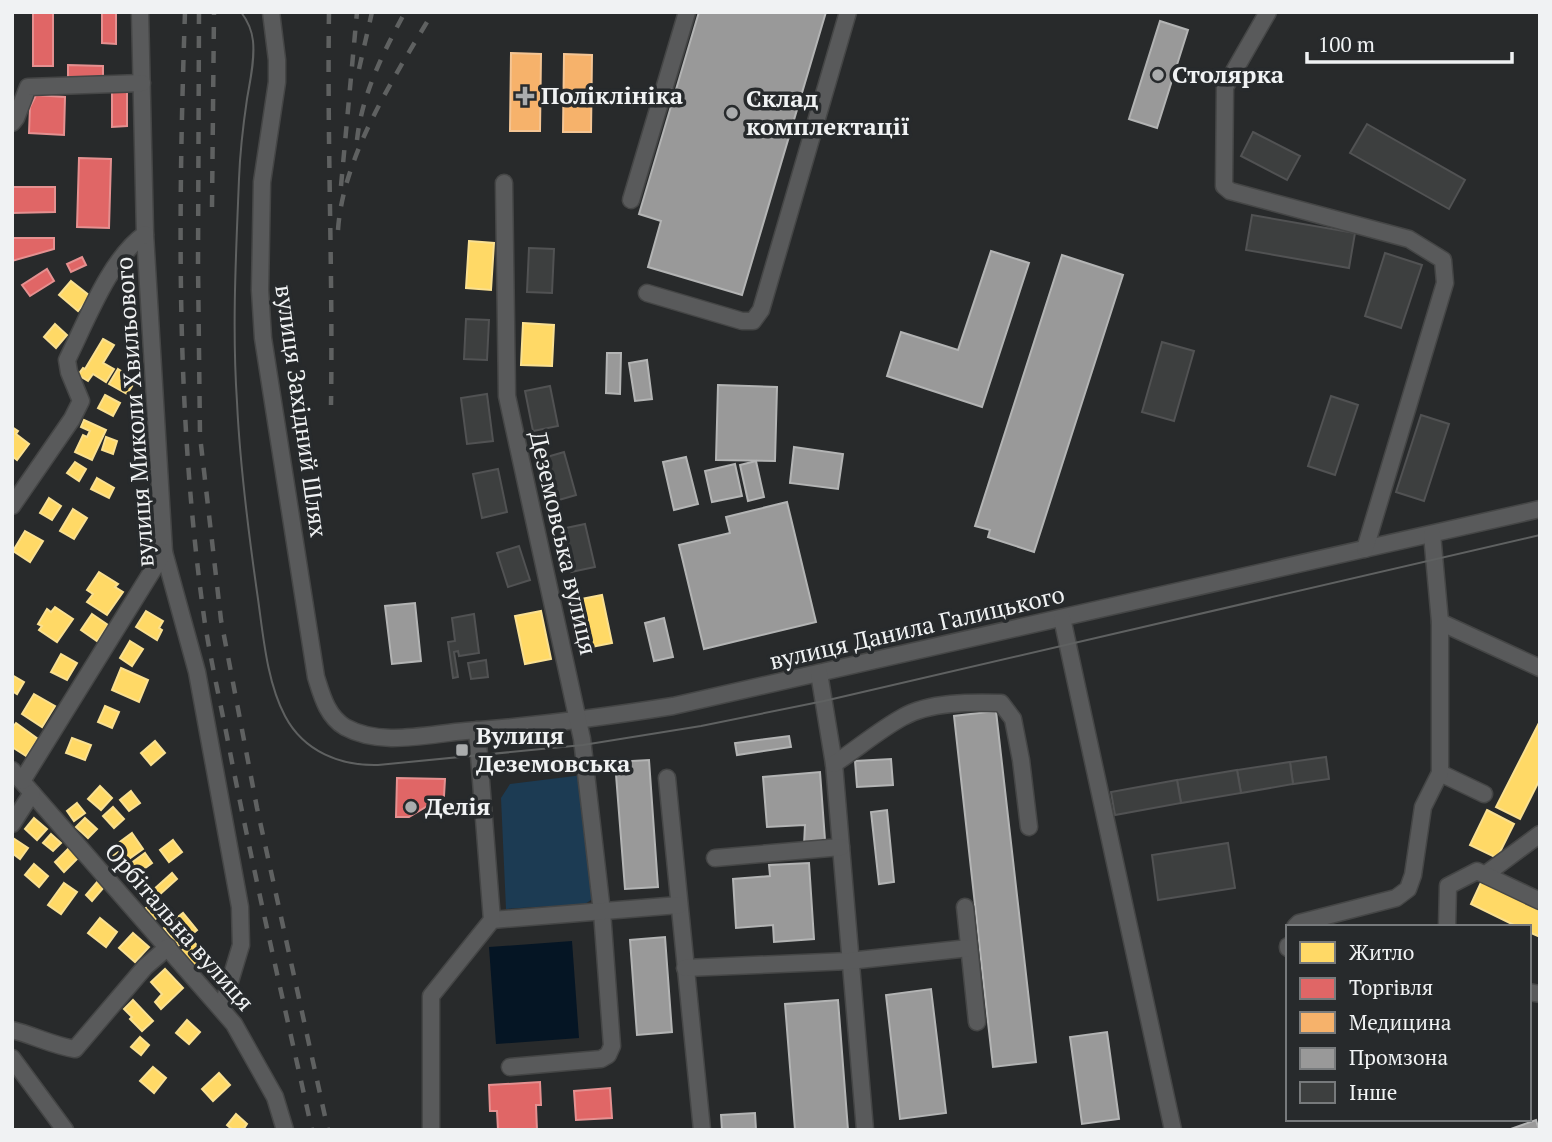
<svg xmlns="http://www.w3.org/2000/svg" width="1552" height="1142" viewBox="0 0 1552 1142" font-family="'PT Serif',serif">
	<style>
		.green { fill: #1c3b53 }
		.water { fill: #051524 }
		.homes { fill: #ffd966; stroke: #fae090; stroke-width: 2 }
		.shops { fill: #e06666; stroke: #e59090; stroke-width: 2 }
		.health { fill: #f6b26b; stroke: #f4c594; stroke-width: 2 }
		.industry { fill: #999; stroke: #b3b4b4; stroke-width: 2 }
		.building { fill: #3d3f3f; stroke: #515253; stroke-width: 2 }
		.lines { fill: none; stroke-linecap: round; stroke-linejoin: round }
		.minor-casing { stroke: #454646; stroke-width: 19 }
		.minor { stroke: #595a5b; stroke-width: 16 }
		.tram { stroke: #5f6161; stroke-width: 2 }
		.rail { stroke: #5f6161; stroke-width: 4.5; stroke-dasharray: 12 12; stroke-linecap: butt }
		.poi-dot { fill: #aaacad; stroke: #272a2c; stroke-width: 2.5 }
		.labels { text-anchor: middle; stroke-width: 7; stroke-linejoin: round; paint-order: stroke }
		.poi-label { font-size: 24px; font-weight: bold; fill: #f0f2f3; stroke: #272a2c; text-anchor: start }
		.street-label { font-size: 24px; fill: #f0f2f3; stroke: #272a2c }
	</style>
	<rect width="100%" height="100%" fill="#282a2b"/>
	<!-- green -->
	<path class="green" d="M583 775 594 898 585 904 506 909 501 798 510 784Z"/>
	<!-- water -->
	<path class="water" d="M572 941 579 1038 496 1044 489 947Z"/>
	<!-- homes -->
	<g class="homes">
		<path d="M469 241 494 243 491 290 466 288Z"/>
		<path d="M71 281 90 296 78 311 59 295Z"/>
		<path d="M523 323 554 325 552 366 521 365Z"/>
		<path d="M55 324 67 335 56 348 44 337Z"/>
		<path d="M103 339 114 345 103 363 114 369 106 382 93 374 88 381 78 375 83 368 85 369Z"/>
		<path d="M118 369 136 380 127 394 109 384Z"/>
		<path d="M105 395 120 403 113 416 98 408Z"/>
		<path d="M84 420 106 430 92 460 75 452 83 435 87 437 90 431 81 427Z"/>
		<path d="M12 427 18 431 16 434 29 444 17 460 12 456Z"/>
		<path d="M106 437 117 441 113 454 102 450Z"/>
		<path d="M75 462 86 469 79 481 67 473Z"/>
		<path d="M97 478 114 488 109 498 91 489Z"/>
		<path d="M49 498 61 506 52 520 40 513Z"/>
		<path d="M73 509 87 518 74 539 60 531Z"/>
		<path d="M25 531 43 541 30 562 13 551Z"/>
		<path d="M99 572 118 584 115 587 123 592 107 615 87 602 93 594 87 590Z"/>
		<path d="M602 595 612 643 586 648 576 600Z"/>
		<path d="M55 607 73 619 57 642 39 630 42 626 38 624 47 609 51 612Z"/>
		<path d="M146 611 163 621 159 628 162 630 157 640 136 627Z"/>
		<path d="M541 611 551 659 525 664 515 616Z"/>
		<path d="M92 614 108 625 97 641 81 630Z"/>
		<path d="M130 641 143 649 132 666 120 658Z"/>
		<path d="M61 654 77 663 67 680 51 672Z"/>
		<path d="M121 668 148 680 139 702 112 690Z"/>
		<path d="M12 675 24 682 17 694 12 691Z"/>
		<path d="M34 694 55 706 42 727 22 714Z"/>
		<path d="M105 706 119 712 112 728 98 722Z"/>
		<path d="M1540 721V779L1520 819 1496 807Z"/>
		<path d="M16 723 38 739 26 756 12 747V728Z"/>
		<path d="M72 738 91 745 85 760 66 753Z"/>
		<path d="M155 741 165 753 151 765 141 753Z"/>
		<path d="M100 786 112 798 101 810 88 799Z"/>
		<path d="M131 791 140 803 129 811 120 800Z"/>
		<path d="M77 803 85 813 74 821 67 811Z"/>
		<path d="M113 807 124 819 114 828 103 816Z"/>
		<path d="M1487 810 1514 824 1497 858 1470 845Z"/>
		<path d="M34 818 47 829 37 840 25 829Z"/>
		<path d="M85 818 97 829 88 838 76 827Z"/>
		<path d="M132 833 143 849 119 866 113 856 121 850 117 844Z"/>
		<path d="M51 834 61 843 53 851 43 843Z"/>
		<path d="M13 838 28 848 20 859 12 853Z"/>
		<path d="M173 840 182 852 169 862 160 850Z"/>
		<path d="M70 847 79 857 64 872 55 862Z"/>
		<path d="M145 853 152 863 137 874 130 864Z"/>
		<path d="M34 864 48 876 39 887 25 875Z"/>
		<path d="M172 873 177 879 158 896 153 890Z"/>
		<path d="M1484 876 1540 903V937L1529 932V927H1518L1471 904Z"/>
		<path d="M98 881 104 887 92 901 86 895Z"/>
		<path d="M64 883 77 892 61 914 48 905Z"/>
		<path d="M159 898 167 910 154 920 146 908Z"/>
		<path d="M183 913 197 930 178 946 164 928Z"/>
		<path d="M100 918 117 932 106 947 88 933Z"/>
		<path d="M133 933 149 947 135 962 119 948Z"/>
		<path d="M193 941 206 956 194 966 181 951Z"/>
		<path d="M165 969 183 988 161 1009 155 1002 162 994 151 982Z"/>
		<path d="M133 1000 153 1021 142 1031 130 1019 132 1017 124 1009Z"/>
		<path d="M187 1020 200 1032 189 1044 176 1033Z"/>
		<path d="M140 1037 149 1045 141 1055 131 1047Z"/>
		<path d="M153 1067 166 1078 154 1093 140 1081Z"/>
		<path d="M219 1073 230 1085 213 1101 202 1089Z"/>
		<path d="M236 1114 247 1124 243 1130H233L227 1125Z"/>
	</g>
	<!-- shops -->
	<g class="shops">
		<rect x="33" y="12" width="20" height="54"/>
		<path d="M102 12H116V44L102 43Z"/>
		<path d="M68 65 103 66V77H68Z"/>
		<path d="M127 89V126L112 127V90Z"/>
		<path d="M36 95 65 97 64 135 29 133 30 107Z"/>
		<path d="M79 158 111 159 109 228 77 227Z"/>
		<path d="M12 187H55V212L12 213Z"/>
		<path d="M12 238H54V249L12 261Z"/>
		<path d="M82 257 86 265 71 272 67 264Z"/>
		<path d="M47 269 54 281 30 296 22 285Z"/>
		<path d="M397 778 445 779 444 796 409 817H396Z"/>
		<path d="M540 1082 541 1105H536L537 1130H498L497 1111H490L489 1085Z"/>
		<path d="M610 1088 612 1118 576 1120 574 1091Z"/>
	</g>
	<!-- health -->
	<g class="health">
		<path d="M511 53 541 54 540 131H510Z"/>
		<path d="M564 54 592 55 591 132H563Z"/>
		<path d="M541 92H564L563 101H541Z"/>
	</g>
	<!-- industry -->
	<g class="industry">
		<path d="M699 12H826L742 295 648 267 661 221 639 214Z"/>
		<path d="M1160 21 1188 30 1157 128 1129 119Z"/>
		<path d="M991 251 1029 263 982 407 887 376 901 332 958 350Z"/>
		<path d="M1062 255 1123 275 1034 552 988 537 990 530 975 526Z"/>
		<path d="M607 353H621L620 394 606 393Z"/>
		<path d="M647 360 652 399 635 401 629 363Z"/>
		<path d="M718 385 777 387 775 461 716 460Z"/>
		<path d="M794 447 843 454 838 489 790 483Z"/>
		<path d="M686 457 698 504 674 510 663 462Z"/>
		<path d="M756 461 764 497 748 501 740 465Z"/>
		<path d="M735 464 742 496 712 502 705 471Z"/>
		<path d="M787 502 816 622 704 649 679 545 730 533 726 517Z"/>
		<path d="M415 603 421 661 392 664 385 606Z"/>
		<path d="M664 618 673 657 654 661 645 623Z"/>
		<path d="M996 711 1036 1062 993 1067 954 716Z"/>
		<path d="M789 736 791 747 737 755 735 743Z"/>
		<path d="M891 759 893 785 857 787 855 761Z"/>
		<path d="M649 760 658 887 625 889 615 762Z"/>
		<path d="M820 772 825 840 817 841 818 844 804 845 805 825 767 827 763 777Z"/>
		<path d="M887 810 894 882 879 884 871 812Z"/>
		<path d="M809 863 814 939 774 942 773 925 736 928 733 879 770 876 769 865Z"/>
		<path d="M665 937 672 1032 637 1035 630 940Z"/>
		<path d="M931 989 946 1113 900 1119 886 995Z"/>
		<path d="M838 1000 848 1130H795L785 1004Z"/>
		<path d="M1107 1032 1119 1119 1082 1124 1070 1037Z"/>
		<path d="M755 1113 756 1130H722L721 1115Z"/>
		<path d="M1536 1120 1539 1130H1508Z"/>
	</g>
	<!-- building -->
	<g class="building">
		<path d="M1367 124 1465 180 1449 209 1350 153Z"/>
		<path d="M1253 132 1300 156 1287 180 1241 156Z"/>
		<path d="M1252 215 1355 233 1349 268 1246 250Z"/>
		<path d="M529 248 554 249 552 293 527 292Z"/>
		<path d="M1385 253 1422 265 1401 328 1365 316Z"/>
		<path d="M466 319 489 320 487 360 464 359Z"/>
		<path d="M1162 342 1194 351 1174 421 1142 412Z"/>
		<path d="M550 386 558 426 533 431 525 391Z"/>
		<path d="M487 394 493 441 467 444 461 398Z"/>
		<path d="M1331 396 1358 405 1335 475 1308 466Z"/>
		<path d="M1421 415 1449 424 1424 501 1396 492Z"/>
		<path d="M564 452 576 495 552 502 540 459Z"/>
		<path d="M498 469 507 512 482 518 473 474Z"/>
		<path d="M585 524 595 567 571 572 561 529Z"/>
		<path d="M519 546 530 580 508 587 497 553Z"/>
		<path d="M474 614 479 653 459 656 458 651 454 652 458 677 453 678 448 642 455 641 452 618Z"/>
		<path d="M486 660 488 677 471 679 468 663Z"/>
		<path d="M1326 757 1329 779 1293 784 1290 762Z"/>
		<path d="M1290 762 1293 784 1241 793 1237 770Z"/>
		<path d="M1237 770 1241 793 1181 803 1177 780Z"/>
		<path d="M1177 780 1181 803 1115 815 1111 792Z"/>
		<path d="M1228 843 1235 888 1158 900 1152 855Z"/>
	</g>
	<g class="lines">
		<!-- minor casing -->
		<g class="minor-casing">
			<g id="minor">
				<path d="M140 12 145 234 164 552 197 672 240 907 241 945 222 1008"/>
				<path d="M271 12 277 60V82L262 182 260 290 263 338 316 677C322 696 327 716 345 727 381 747 428 734 466 731 536 726 604 717 673 706L1540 509"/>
				<path d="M1268 12 1225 87 1224 186 1230 191 1409 239 1443 260 1445 283 1365 549"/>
				<path d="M12 123 16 118 28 87 142 83"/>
				<path d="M504 183 507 396 582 739 602 912 612 1046 608 1055 601 1059 510 1067"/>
				<path d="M631 200 687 12"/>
				<path d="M647 293 742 321H753L761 310 848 12"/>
				<path d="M12 506 72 419 81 401 69 372 67 360C86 322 110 258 145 234"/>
				<path d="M1062 618 1173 1130"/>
				<path d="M1440 622 1540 668"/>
				<path d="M819 673 834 764 865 1130"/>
				<path d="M834 764C857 749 879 730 903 717 929 702 971 702 1001 703L1013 719 1021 760 1029 827"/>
				<path d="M12 770 234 1024 275 1097 285 1130"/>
				<path d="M1440 773 1484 794"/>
				<path d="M667 778 702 1130"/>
				<path d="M22 781 164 552"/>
				<path d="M12 824 32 793"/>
				<path d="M715 858 841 847"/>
				<path d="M1486 874 1540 834"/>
				<path d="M965 907 977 1022"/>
				<path d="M492 920 679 905"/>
				<path d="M1295 927 1299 923 1396 898 1408 889 1413 875 1423 807 1440 773V622L1432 534"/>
				<path d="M1447 927 1448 886 1477 871 1540 901"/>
				<path d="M1288 946V948"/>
				<path d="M685 968 849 961 969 948"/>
				<path d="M1529 992 1540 994"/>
				<path d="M12 1030C33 1035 54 1046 75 1049L145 967 168 947"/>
				<path d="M12 1058 65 1130"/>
				<path d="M431 1130V996L492 920 477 730"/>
			</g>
		</g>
		<!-- minor -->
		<use href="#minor" class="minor"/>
		<!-- tram -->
		<path class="tram" d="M241 12C247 20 252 31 253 41 255 60 250 81 247 99 243 126 240 152 239 179 236 253 232 328 237 402 240 466 248 529 257 592 263 632 266 680 285 716 304 752 341 766 378 765L583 745 701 726 824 701 1540 535"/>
		<!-- rail -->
		<g class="rail">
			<path d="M185 12C178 218 176 420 205 624 212 667 222 710 230 752 255 879 284 1004 312 1130"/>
			<path d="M199 12 198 265 200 436 221 620 257 808 328 1130"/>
			<path d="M329 12C327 143 333 274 331 405"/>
			<path d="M359 69 372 12"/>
			<path d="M357 140C362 94 383 53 405 12"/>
			<path d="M341 186 357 12"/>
			<path d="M212 207 214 12"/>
			<path d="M338 230C343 155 395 76 433 12"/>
		</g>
	</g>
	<!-- markers -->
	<g class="poi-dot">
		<circle cx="1158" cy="75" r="7"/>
		<path d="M521.5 85.5h7v7h7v7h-7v7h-7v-7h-7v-7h7z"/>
		<circle cx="732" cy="113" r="7"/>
		<rect x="455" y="743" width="14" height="14" rx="3.5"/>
		<circle cx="411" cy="807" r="7"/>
	</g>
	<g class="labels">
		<!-- poi labels -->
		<g class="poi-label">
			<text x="1172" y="83">Столярка</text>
			<text x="541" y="104">Поліклініка</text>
			<text x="746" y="107">Склад<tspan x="746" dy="28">комплектації</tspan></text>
			<text x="476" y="744">Вулиця<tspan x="476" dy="28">Деземовська</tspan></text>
			<text x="425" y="815">Делія</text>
		</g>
		<!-- street labels -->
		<g class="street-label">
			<text transform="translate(301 411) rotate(82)" y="8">вулиця Західний Шлях</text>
			<text transform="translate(135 412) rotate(-94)" y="8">вулиця Миколи Хвильового</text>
			<text transform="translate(563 543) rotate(77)" y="8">Деземовська вулиця</text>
			<text transform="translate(917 628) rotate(-13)" y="8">вулиця Данила Галицького</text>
			<text transform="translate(179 927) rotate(49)" y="8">Орбітальна вулиця</text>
		</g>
	</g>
	<!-- border -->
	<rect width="1552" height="1142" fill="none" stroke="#f0f2f3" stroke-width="28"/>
	<!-- legend -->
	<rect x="1286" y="925" width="245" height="196" fill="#272a2c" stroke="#777a7c" stroke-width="2"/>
	<rect x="1300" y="942" width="35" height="21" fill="#ffd966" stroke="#777a7c" stroke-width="2"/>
	<text x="1349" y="960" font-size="21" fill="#f0f2f3">Житло</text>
	<rect x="1300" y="978" width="35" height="21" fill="#e06666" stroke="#777a7c" stroke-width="2"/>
	<text x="1349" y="995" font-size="21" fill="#f0f2f3">Торгівля</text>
	<rect x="1300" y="1012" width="35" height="21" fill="#f6b26b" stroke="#777a7c" stroke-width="2"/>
	<text x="1349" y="1030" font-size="21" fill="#f0f2f3">Медицина</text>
	<rect x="1300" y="1048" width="35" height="21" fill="#999999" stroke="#777a7c" stroke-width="2"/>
	<text x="1349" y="1065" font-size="21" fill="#f0f2f3">Промзона</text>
	<rect x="1300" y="1082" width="35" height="21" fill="#3d3f3f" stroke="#777a7c" stroke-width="2"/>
	<text x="1349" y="1100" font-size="21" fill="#f0f2f3">Інше</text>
	<!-- scale -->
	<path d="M1307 52v10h205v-10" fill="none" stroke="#f0f2f3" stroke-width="3.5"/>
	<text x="1318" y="52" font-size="21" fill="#f0f2f3" stroke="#272a2c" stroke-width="5" paint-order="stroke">100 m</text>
</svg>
